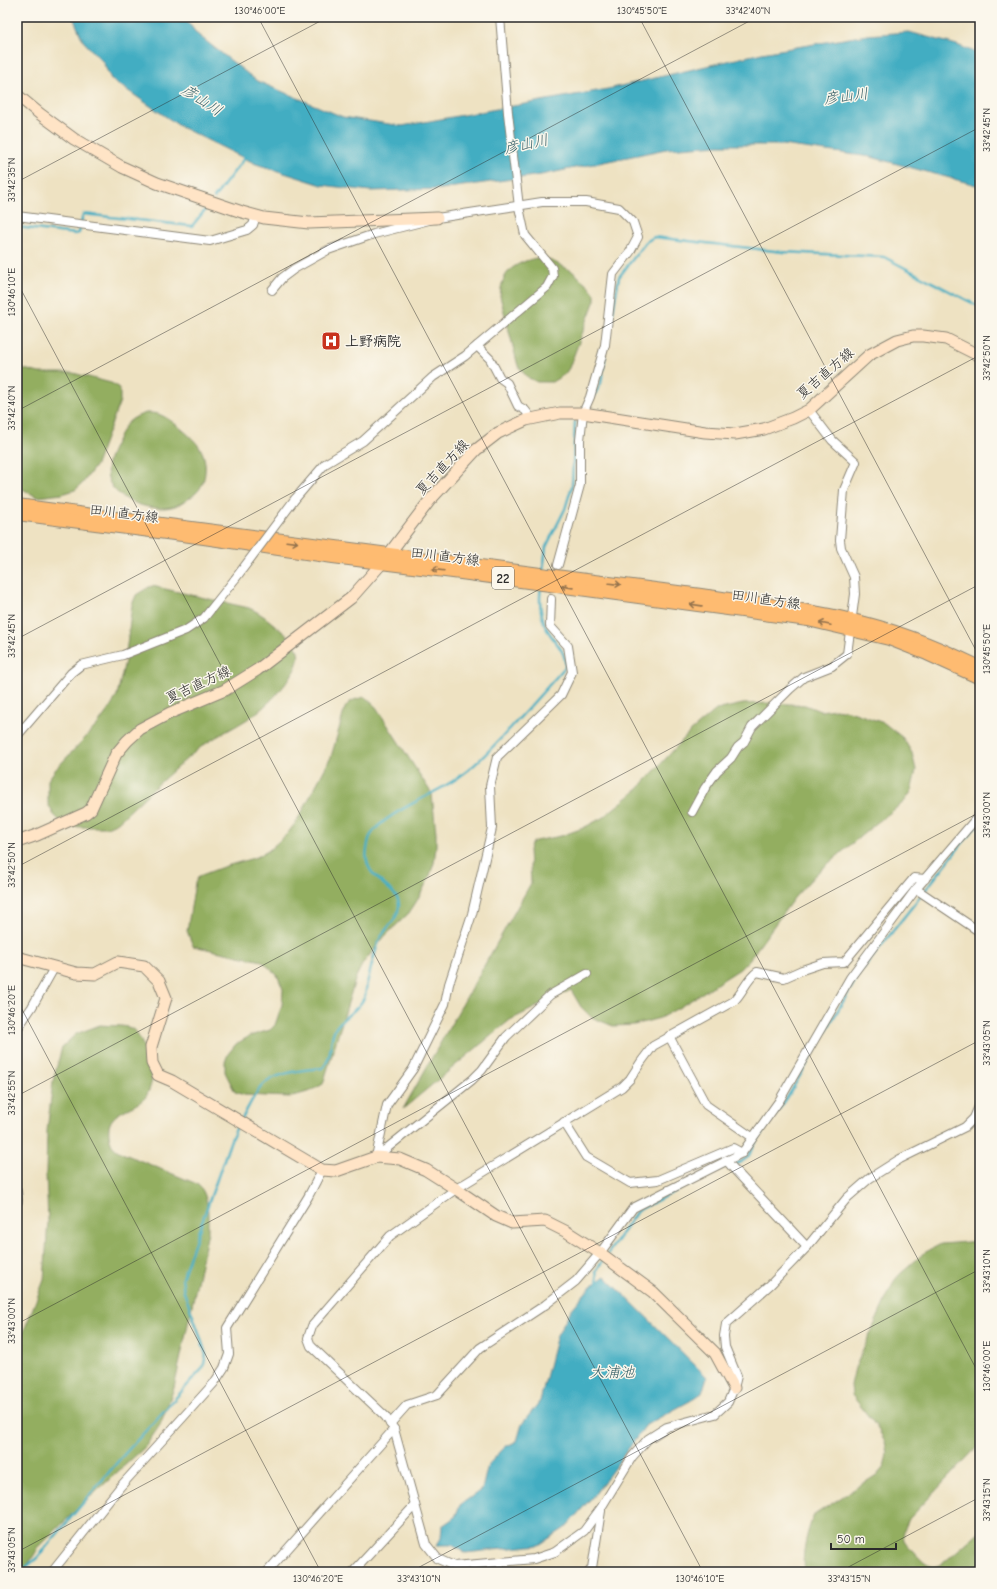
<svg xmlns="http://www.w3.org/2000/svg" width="997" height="1589" viewBox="0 0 997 1589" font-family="'Comic Neue','Klee One',sans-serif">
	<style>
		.forest { fill: #93ae60; stroke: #5f6c46 }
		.water { fill: #43adc2; stroke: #376c76 }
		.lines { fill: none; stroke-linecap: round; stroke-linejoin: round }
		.stream { stroke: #43adc2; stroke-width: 2.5 }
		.street-casing { stroke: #8c8676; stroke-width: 10 }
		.secondary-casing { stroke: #8c8676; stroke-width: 13 }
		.primary-casing { stroke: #8c8676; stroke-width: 14 }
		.street { stroke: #fff; stroke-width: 8 }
		.secondary { stroke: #ffe4c6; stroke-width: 11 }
		.primary { stroke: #febb71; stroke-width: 12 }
		.street-bridge-casing { stroke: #8c8676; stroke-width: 10; stroke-linecap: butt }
		.street-bridge { stroke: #fff; stroke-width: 8 }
		.oneway { stroke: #94734e }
		.ticks { fill: none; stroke: #2b2b2b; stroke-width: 1; stroke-opacity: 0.45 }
		.labels { text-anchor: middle; stroke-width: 3; stroke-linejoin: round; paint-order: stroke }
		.shield { fill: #fbf7ec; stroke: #696865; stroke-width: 1 }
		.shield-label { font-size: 13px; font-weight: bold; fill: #2b2b2b }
		.poi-label { font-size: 14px; font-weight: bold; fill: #2b2b2b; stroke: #fbf7ec; text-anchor: start }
		.street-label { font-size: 14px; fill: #2b2b2b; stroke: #fbf7ec }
		.water-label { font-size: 15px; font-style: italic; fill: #355f67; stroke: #fbf7ec }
		.neatline { fill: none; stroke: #2b2b2b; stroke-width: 1.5 }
		.ticks-label { font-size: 10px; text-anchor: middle; fill: #2b2b2b }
	</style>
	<rect width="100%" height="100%" fill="#fbf7ec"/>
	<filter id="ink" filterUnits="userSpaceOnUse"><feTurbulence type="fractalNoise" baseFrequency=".025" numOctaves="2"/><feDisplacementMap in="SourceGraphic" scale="8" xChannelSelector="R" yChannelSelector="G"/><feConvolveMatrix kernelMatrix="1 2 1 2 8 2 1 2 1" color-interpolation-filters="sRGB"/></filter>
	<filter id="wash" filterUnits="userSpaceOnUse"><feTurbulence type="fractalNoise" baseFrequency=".012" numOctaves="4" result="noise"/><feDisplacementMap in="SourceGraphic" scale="16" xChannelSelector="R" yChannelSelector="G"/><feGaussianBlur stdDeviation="0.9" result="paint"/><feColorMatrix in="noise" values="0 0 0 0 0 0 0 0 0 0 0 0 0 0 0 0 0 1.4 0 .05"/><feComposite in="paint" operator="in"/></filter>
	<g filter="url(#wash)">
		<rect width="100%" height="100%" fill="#eee2c2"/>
		<!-- forest -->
		<g class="forest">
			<path d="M536 258H546L572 271 589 286 595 294V300L569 368 565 374 552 382H537L527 377 518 366 500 296C502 271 513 264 536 258Z"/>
			<path d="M17 367 39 373H73L111 383 117 386 120 391V401L96 465 82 484 75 490 62 494 37 497 17 486Z"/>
			<path d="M146 413C150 413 154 413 158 414 169 417 194 438 200 448 208 460 207 483 196 493 190 498 183 503 175 506 154 513 115 502 108 478 105 465 111 452 117 441 125 424 128 419 146 413Z"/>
			<path d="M152 586 249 608C263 614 272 623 283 632 290 638 295 643 298 651 303 669 273 700 260 710 242 725 220 733 201 747 172 770 145 797 118 822L107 827H82L69 826 61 822 54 815 48 804V780L55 770 98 724 112 705 117 695 125 661 132 605 136 595 149 587Z"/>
			<path d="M365 697 376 707 432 794 436 833V847L434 863 429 878 418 899 409 913 385 936 363 963 356 977 323 1084 311 1091 290 1097 244 1095 235 1092 225 1072V1062L228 1054 236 1044 250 1036 270 1030 275 1025 282 1005 283 989 277 975 262 961 193 946 187 931 195 883 199 876 223 867 257 857 268 851 287 834 297 821 331 757 345 708C350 700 356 699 365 697Z"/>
			<path d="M772 703 805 705 820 711 835 709 849 711 884 723 903 738 912 753 916 770 911 792 904 802 874 825 816 874 794 898 749 960 740 969 680 1007 660 1018 634 1025 613 1026 591 1017 581 1007 571 990 510 1020 403 1109 531 883 529 850 531 844 535 841 561 836 583 828 602 818 638 789 690 732 716 710 743 704Z"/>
			<path d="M100 1025C108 1026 124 1025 131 1028 141 1033 152 1067 152 1078 152 1083 148 1094 145 1098 132 1111 106 1111 109 1134 110 1145 113 1148 122 1153L197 1184C210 1194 208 1217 208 1232L174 1388 160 1425 145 1447 78 1508 40 1546 23 1572H17V1348L44 1280 48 1220 46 1174 47 1131 53 1081 62 1047 76 1034Z"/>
			<path d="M980 1241V1444L909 1519C906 1526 902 1532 904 1540 905 1544 910 1549 914 1552 922 1561 930 1571 942 1564L980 1531V1572H804C801 1556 807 1530 814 1515L878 1474 884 1467 887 1454 885 1441 876 1426 852 1395 851 1385 855 1368 894 1281 899 1275 924 1253 941 1244Z"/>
		</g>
		<!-- water -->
		<g class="water">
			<path d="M73 17H184L197 34 257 81 343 117 402 126 608 89 762 53 867 35 909 32 957 45 980 54V186L871 157 782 145H719L666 149 541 175 441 189 370 191 322 185 256 164 181 127 111 79 103 62 83 41Z"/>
			<path d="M605 1276 707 1377 702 1393 690 1401 646 1425 595 1494 565 1528 539 1545 465 1553 452 1545H437L441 1538 442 1526 455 1517 460 1505 482 1489 488 1465 505 1447 517 1441 522 1424 540 1401 557 1335 571 1310 591 1286Z"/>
		</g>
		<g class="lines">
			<!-- stream -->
			<g class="stream">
				<path d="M214 198 246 156"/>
				<path d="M17 227 75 234 79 233 83 214 192 226 210 204"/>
				<path d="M611 323 619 277 646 242 654 237 783 252 884 257 980 307"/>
				<path d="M594 396 601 383 605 357"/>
				<path d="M543 570 546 547 565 509 572 486 575 422"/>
				<path d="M242 1119C248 1108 253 1096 261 1087 273 1072 305 1070 323 1068 333 1055 329 1044 334 1031 340 1017 358 1012 364 998 366 994 366 988 367 983 370 973 376 945 381 937 387 926 398 920 399 906 400 886 361 881 367 849 368 845 368 839 371 835 381 817 424 798 443 787 470 772 484 756 505 734 525 712 545 690 565 667 568 650 549 638 544 623 540 611 539 599 541 587"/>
				<path d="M720 1168 741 1162 748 1157 757 1140 787 1098 859 974 980 821"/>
				<path d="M607 1255 637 1211 691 1183"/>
				<path d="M598 1283 596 1271 604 1259"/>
				<path d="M20 1572 37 1558 120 1459 203 1368 206 1355 198 1330 184 1292 182 1278 232 1137 239 1123"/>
			</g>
		</g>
	</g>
	<g filter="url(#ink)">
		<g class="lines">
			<!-- street casing -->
			<g class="street-casing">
				<g id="street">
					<path d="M17 216 210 241 247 230 253 225 256 216"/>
					<path d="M272 290 282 278 294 269 328 250 374 234 437 218 542 202H586L619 208 633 222 638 237 630 252 613 274 605 345 590 397 583 413 580 440V485L558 565"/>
					<path d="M477 346 490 359 500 378 507 383 518 406 525 410 532 419"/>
					<path d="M295 499 325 464 363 441 433 377 465 356 547 287 553 276 552 268 525 235 519 207 508 113 500 17"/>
					<path d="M17 736 71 673 81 665 123 655 186 630 204 618 235 579"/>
					<path d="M692 812 705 788 717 771 731 758 738 747 744 742 752 727 790 689 804 677 832 666 847 654 855 594 854 577 841 548 840 540 844 490 856 462 832 440 809 410"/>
					<path d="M925 879 914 878 844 962 823 963 802 970 784 978 757 972C747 979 743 992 734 1001L653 1046 641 1062 630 1079 622 1087 456 1189 390 1236 312 1326 308 1338 311 1346 385 1416 394 1429 426 1544 438 1559 454 1566 534 1559 555 1552 584 1531 601 1508 632 1457 648 1439 667 1427 715 1414 728 1402 734 1388 737 1376 725 1347 724 1336 726 1324 771 1284 807 1247 847 1198 870 1178 900 1159 965 1127 974 1118 980 1104"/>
					<path d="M916 889 980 932"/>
					<path d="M17 1029 32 1007 54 968"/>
					<path d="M669 1036 706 1105 752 1137"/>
					<path d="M564 1122 586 1157 630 1183 658 1180 733 1148 742 1153"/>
					<path d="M376 1157 387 1105 413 1069 445 1004 449 984 472 914 492 828 490 786 497 757 561 695 572 672 568 646 550 626 551 599"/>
					<path d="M376 1157 472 1080 482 1070 506 1037 550 995 587 974"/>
					<path d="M726 1160 732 1167 807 1247"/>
					<path d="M17 1191 18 1201 17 1203"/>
					<path d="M390 1424 407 1405 437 1395 480 1348 545 1305 576 1281 600 1253 633 1208 742 1153 779 1101 850 978 916 889 980 814"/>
					<path d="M52 1572 120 1487 214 1383 224 1368 229 1354 227 1328 308 1197 322 1170"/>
					<path d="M267 1572 394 1429"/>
					<path d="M353 1572 415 1505"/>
					<path d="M589 1572 592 1568 601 1511"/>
				</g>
			</g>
			<!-- secondary casing -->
			<g class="secondary-casing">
				<g id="secondary">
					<path d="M17 95 40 114 74 139 122 167 157 183 242 212 264 218 309 223 437 218"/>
					<path d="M17 842 37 835 86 813 91 809 116 754 127 741 140 729 170 713 225 690 257 670 351 598 382 563 430 500 476 450 498 433 526 420 560 413H583L705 432 735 434 764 429 793 418 809 410 869 355 897 340 913 336H923L946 339 980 356"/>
					<path d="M17 957 76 973 95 974 118 962 144 966 159 981 166 998 151 1047 152 1063 158 1075 172 1081 322 1170 336 1171 376 1157 400 1159 426 1170 456 1189 496 1216 512 1223 545 1221 567 1232 600 1253 653 1292 715 1353 734 1388"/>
				</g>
			</g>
			<!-- primary casing -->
			<g class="primary-casing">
				<g id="primary">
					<path d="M17 505 701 595C750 602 800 608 848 619 891 628 941 648 980 667"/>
					<path d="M17 514 190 536 333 557 461 573 808 620 889 639 927 654 980 678"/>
				</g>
			</g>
			<!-- street -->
			<use href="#street" class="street"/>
			<!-- secondary -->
			<use href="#secondary" class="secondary"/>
			<!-- primary -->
			<use href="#primary" class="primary"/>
			<!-- street-bridge casing -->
			<g class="street-bridge-casing">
				<path id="street-bridge" d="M235 579 295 499"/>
			</g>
			<!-- street-bridge -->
			<use href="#street-bridge" class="street-bridge"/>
		</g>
		<!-- one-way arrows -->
		<defs><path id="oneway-shaft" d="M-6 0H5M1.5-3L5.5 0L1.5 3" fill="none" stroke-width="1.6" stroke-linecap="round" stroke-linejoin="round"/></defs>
		<g class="oneway">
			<use href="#oneway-shaft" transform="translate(292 542) rotate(7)"/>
			<use href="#oneway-shaft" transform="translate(438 570) rotate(-173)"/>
			<use href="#oneway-shaft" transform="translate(615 584) rotate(7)"/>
			<use href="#oneway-shaft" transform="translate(567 587) rotate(-172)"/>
			<use href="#oneway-shaft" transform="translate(696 605) rotate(-172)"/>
			<use href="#oneway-shaft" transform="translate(825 624) rotate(-168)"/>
		</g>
	</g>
	<!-- ticks -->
	<path class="ticks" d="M258 17 980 1376M639 17 980 658M17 182 328 17M17 282 703 1572M17 411 757 17M17 639 980 127M17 867 980 355M17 1000 321 1572M17 1096 980 584M17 1324 980 812M17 1552 980 1040M410 1572 980 1269M839 1572 980 1497"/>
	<!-- icons -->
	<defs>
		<g id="hospital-square" transform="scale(1)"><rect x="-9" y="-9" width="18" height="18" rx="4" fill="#c8321e" stroke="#fbf7ec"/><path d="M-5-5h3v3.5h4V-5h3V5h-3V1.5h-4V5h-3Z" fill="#fff"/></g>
	</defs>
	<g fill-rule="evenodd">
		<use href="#hospital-square" x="331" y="341"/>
	</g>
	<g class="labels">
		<!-- shield labels -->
		<rect class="shield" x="492" y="567" width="22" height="22" rx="3"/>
		<g class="shield-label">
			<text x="503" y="583">22</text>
		</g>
		<!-- poi labels -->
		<g class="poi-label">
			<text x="345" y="346">上野病院</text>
		</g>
		<!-- street labels -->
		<g class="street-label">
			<text transform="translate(825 373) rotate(-41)" y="5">夏吉直方線</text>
			<text transform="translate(442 467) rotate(-47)" y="5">夏吉直方線</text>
			<text transform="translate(124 513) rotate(7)" y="5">田川直方線</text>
			<text transform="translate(445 556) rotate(7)" y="5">田川直方線</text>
			<text transform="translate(766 599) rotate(8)" y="5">田川直方線</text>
			<text transform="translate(198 684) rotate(-25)" y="5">夏吉直方線</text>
		</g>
		<!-- water labels -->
		<g class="water-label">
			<text transform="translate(846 96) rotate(-7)" y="5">彦山川</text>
			<text transform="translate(202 100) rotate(33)" y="5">彦山川</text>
			<text transform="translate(526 144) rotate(-12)" y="5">彦山川</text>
			<text x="612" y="1377">大浦池</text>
		</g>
	</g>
	<!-- margin -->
	<rect width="997" height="1589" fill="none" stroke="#fbf7ec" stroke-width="44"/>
	<!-- scale -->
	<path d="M831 1543v6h65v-6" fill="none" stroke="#2b2b2b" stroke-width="2"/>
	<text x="837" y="1543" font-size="12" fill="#2b2b2b" stroke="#fbf7ec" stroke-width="3" paint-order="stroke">50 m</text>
	<rect x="22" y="22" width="953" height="1545" class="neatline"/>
	<g class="ticks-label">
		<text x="260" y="14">130°46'00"E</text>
		<text x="642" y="14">130°45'50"E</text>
		<text x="748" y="14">33°42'40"N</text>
		<text transform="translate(986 130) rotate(-90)" y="4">33°42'45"N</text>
		<text transform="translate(11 180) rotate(-90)" y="4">33°42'35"N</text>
		<text transform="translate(11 292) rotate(-90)" y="4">130°46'10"E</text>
		<text transform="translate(986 358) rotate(-90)" y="4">33°42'50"N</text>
		<text transform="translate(11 408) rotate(-90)" y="4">33°42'40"N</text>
		<text transform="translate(11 636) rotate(-90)" y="4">33°42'45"N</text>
		<text transform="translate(986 649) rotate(-90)" y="4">130°45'50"E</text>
		<text transform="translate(986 815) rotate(-90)" y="4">33°43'00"N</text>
		<text transform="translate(11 865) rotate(-90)" y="4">33°42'50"N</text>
		<text transform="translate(11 1010) rotate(-90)" y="4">130°46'20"E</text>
		<text transform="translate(986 1043) rotate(-90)" y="4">33°43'05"N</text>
		<text transform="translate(11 1093) rotate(-90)" y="4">33°42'55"N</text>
		<text transform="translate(986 1271) rotate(-90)" y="4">33°43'10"N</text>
		<text transform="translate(11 1321) rotate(-90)" y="4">33°43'00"N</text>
		<text transform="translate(986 1366) rotate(-90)" y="4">130°46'00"E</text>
		<text transform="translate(986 1500) rotate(-90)" y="4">33°43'15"N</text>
		<text transform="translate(11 1550) rotate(-90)" y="4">33°43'05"N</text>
		<text x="318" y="1582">130°46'20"E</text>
		<text x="419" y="1582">33°43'10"N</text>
		<text x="700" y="1582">130°46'10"E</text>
		<text x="849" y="1582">33°43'15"N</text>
	</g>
</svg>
